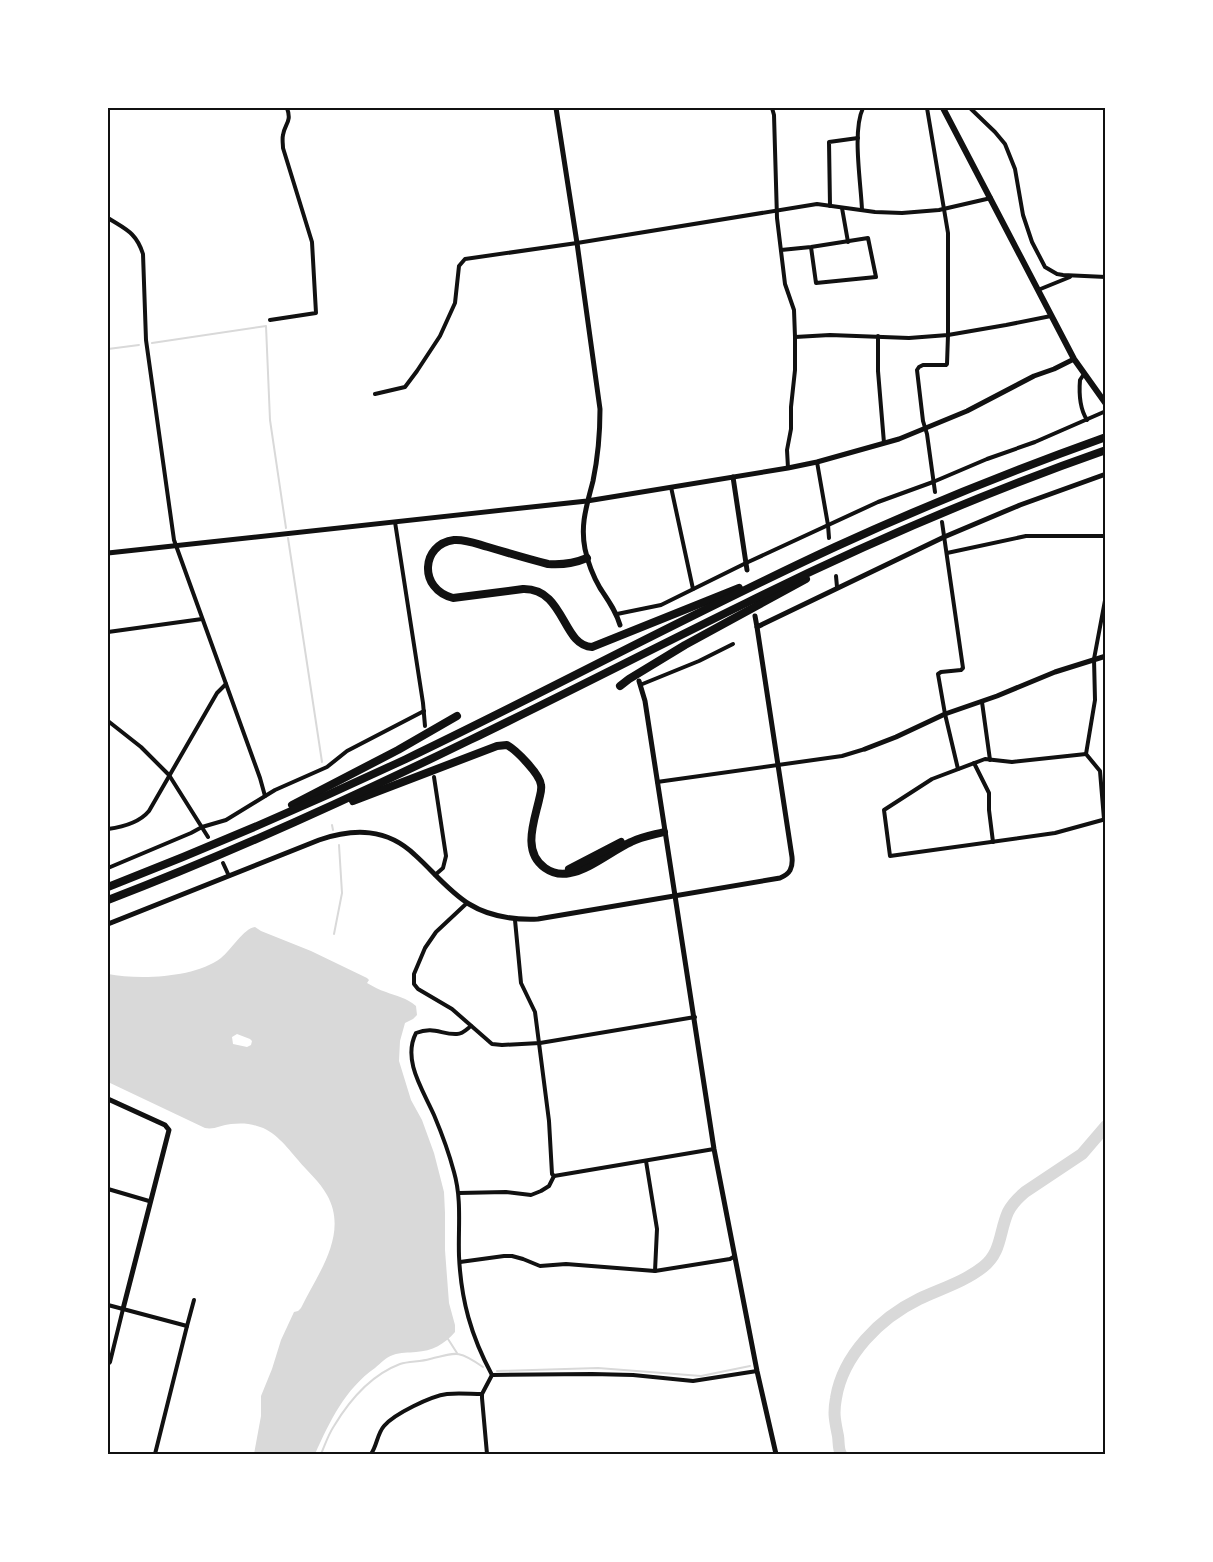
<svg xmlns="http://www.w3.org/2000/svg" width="1213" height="1562" viewBox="0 0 1213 1562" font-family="'Public Sans',sans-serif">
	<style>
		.water { fill: #d9d9d9; fill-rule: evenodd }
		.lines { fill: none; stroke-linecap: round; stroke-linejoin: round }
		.stream { stroke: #d9d9d9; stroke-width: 2 }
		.river { stroke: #d9d9d9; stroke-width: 12 }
		.minor { stroke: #111; stroke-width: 4 }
		.tertiary { stroke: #111; stroke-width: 5 }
		.primary { stroke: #111; stroke-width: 6 }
		.motorway { stroke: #111; stroke-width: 8 }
		.neatline { fill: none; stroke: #111; stroke-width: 2 }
	</style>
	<rect width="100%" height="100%" fill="#fff"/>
	<!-- water -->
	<path class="water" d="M255 927 261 931 311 951 367 978 369 980 367 983C373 986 379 990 386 992 396 996 407 998 416 1006L417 1015 413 1019 405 1023 400 1041 399 1061 411 1100 422 1120 434 1153 444 1192 445 1213V1250L448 1290 449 1303 455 1325V1332C445 1344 432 1351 416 1352 408 1353 401 1352 393 1355 386 1357 381 1363 375 1368 345 1389 330 1421 315 1454H254L261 1416V1396L272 1369 281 1340 294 1312 298 1311 301 1308C318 1273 349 1234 327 1195 320 1182 307 1171 298 1160 287 1147 274 1130 257 1126 249 1123 239 1123 231 1124 221 1125 214 1130 205 1128L108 1082V974C139 980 195 978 221 958 231 950 244 928 255 927ZM237 1034 250 1039 252 1041 251 1045 247 1047 233 1044 232 1037Z"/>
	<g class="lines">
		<!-- stream -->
		<g class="stream">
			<path d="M152 343 266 326 270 420 286 528"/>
			<path d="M108 349 139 345"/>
			<path d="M288 538 322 762"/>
			<path d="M332 825 333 830"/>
			<path d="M334 934 342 893 339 845"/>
			<path d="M448 1339 457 1353"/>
			<path d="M497 1371 598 1368 701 1376 750 1366"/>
			<path d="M321 1454C325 1445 328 1435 334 1426 349 1401 371 1375 400 1364 409 1361 420 1362 430 1359 457 1352 459 1350 483 1367"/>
		</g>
		<!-- river -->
		<path class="river" d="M841 1454C838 1449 839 1442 838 1436 835 1421 833 1414 836 1398 843 1355 880 1318 919 1299 940 1289 964 1282 983 1267 1002 1252 999 1232 1008 1212 1012 1204 1018 1198 1025 1192L1082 1154 1106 1126"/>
		<!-- minor -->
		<g class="minor">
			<path d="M772 108 774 115 777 218 785 284 794 310 795 337V370L791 407V429L787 450 788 468"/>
			<path d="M927 108 948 233V335L947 364 946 365H923L919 367 917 370 923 421 927 434 935 492"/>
			<path d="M970 108 995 132 1005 144 1015 169 1023 215 1032 242 1045 267 1057 274 1063 275 1106 277"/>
			<path d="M830 206 829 142 858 138"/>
			<path d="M842 208 848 242"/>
			<path d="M862 210C861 183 852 131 863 108"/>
			<path d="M108 218C125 229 136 232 143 254L146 340 174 540 260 778 265 796"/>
			<path d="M781 250 811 247 868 238 876 277 816 283 811 247"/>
			<path d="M1038 290 1070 277"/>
			<path d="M270 320 316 313 312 242 283 148C283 144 282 139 283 135 285 123 292 122 287 108"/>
			<path d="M878 336V371L884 443"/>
			<path d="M795 337 830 335 909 338 948 335 1006 325 1051 316"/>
			<path d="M1084 374 1080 380C1079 392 1080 409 1087 420"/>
			<path d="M375 394 405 387 417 371 440 336 455 303 459 266 465 259 577 243 817 204 875 212 902 213 939 210 991 198"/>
			<path d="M817 462 828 525 829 538"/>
			<path d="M671 487 693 589"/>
			<path d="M395 522 423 703 425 726"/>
			<path d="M942 522 963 668 961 670 941 672 938 674 945 714 958 769"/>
			<path d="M947 553 1026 536H1106"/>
			<path d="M836 576 837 587"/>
			<path d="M617 614 661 605 746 563 878 502 933 482 987 459 1035 442 1106 411"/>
			<path d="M108 632 202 619"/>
			<path d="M640 685 699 661 733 644"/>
			<path d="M982 702 990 760"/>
			<path d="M108 721 141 747 169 775 208 837"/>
			<path d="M1086 754 1012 762 985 759 932 779 884 810 890 856 1055 833 1106 819"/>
			<path d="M974 763 989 793V810L993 842"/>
			<path d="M434 777 446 856 443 868 435 875"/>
			<path d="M657 782 842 756 865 749"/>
			<path d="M1104 819 1100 771 1086 754 1095 700 1094 659 1106 595"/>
			<path d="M108 829C123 827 139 823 149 811L217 693 226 684"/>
			<path d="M223 863 229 876"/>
			<path d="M108 868 191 833 202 827 226 820 275 790 327 767 347 751 424 711"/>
			<path d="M467 903 436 932 425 948 414 974V984L418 989 452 1009 492 1044 502 1045 540 1043 695 1017"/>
			<path d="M515 920 521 983 535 1012 549 1121 552 1174 554 1176 714 1149"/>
			<path d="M471 1026C467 1029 463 1034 457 1034 442 1035 434 1026 416 1033 402 1060 423 1090 434 1115 442 1134 449 1153 454 1172 462 1200 458 1227 459 1256 461 1300 471 1336 492 1375"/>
			<path d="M646 1161 657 1229 655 1271"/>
			<path d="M108 1189 149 1201"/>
			<path d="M459 1193 506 1192 531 1195 541 1191 549 1186 554 1176"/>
			<path d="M460 1262 504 1256H512L523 1259 540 1266 566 1264 655 1271 730 1259 735 1256"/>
			<path d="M108 1305 187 1326 155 1454"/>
			<path d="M187 1326 194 1300"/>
			<path d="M108 1364 110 1362 123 1309"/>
			<path d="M492 1375 592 1374 633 1375 693 1381 757 1371"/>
			<path d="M371 1454C377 1446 377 1434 384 1426 394 1414 431 1396 447 1394 458 1393 471 1394 482 1394"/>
			<path d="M487 1454 482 1398V1394L492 1375"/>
		</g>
		<!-- tertiary -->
		<g class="tertiary">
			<path d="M556 108 577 243 600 409C600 433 598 457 593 481 587 505 580 524 585 549 588 563 593 576 600 588 608 600 616 611 620 625"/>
			<path d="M733 477 747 570"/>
			<path d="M108 553 587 501 788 468 817 462 899 439 967 411 1034 376 1054 369 1074 359"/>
			<path d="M755 616 757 627"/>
			<path d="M639 681 645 701 714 1149 757 1371 776 1454"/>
			<path d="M865 749 896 737 945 714 997 696 1055 672 1106 656"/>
			<path d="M108 924 319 840C354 828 387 828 415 855 433 871 448 891 469 904 490 917 514 920 538 919L780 878C790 874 793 868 792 857L757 627 944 537 1020 505 1106 474"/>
			<path d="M108 1099 165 1125 169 1130 123 1309"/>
		</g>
		<!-- primary -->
		<path class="primary" d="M943 108 1074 359 1106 404"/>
		<!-- motorway -->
		<g class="motorway">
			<path d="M587 558C575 563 561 565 548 564 528 559 508 553 488 547 477 544 466 539 454 540 421 544 418 589 453 598L523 589C565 588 562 646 592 647L739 588"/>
			<path d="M620 686 629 679 685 645 806 579"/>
			<path d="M353 801 497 746 507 745C516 750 540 774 541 785 542 790 540 795 539 800 534 822 522 852 545 868 552 873 561 875 570 873 589 870 613 850 631 842 641 837 653 835 664 832"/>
			<path d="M292 805 398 750 457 716"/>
			<path d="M569 869 621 842"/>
			<path d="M108 887C208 848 308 805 406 759 550 690 690 614 835 547 924 506 1014 470 1106 437"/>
			<path d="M108 900C231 853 351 798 470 740 563 695 654 648 746 603 863 545 983 493 1106 450"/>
		</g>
	</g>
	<!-- border -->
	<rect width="1213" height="1562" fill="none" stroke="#ffffff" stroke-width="218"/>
	<rect x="109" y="109" width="995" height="1344" class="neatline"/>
</svg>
